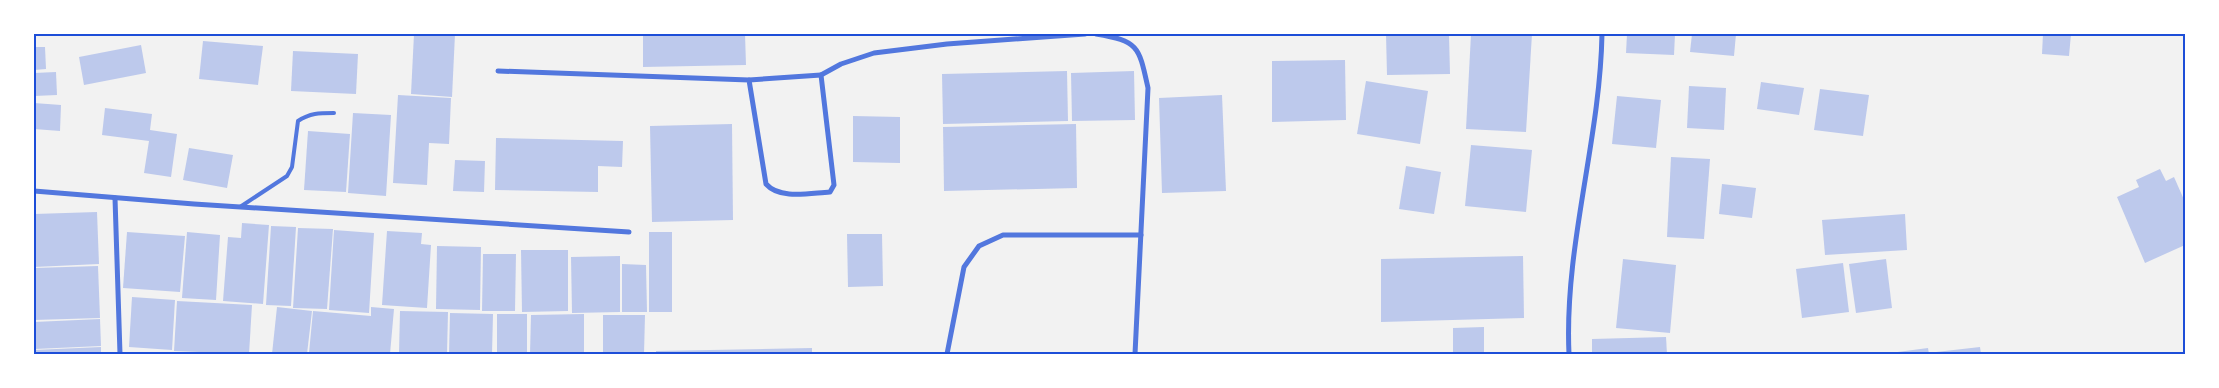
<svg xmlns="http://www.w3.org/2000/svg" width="2219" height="388" viewBox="0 0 2219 388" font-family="'Varela Round',sans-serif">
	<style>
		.building { fill: #bdc9ec }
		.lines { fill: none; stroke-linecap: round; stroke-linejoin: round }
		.service { stroke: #5277de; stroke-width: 4 }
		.minor { stroke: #5277de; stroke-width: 5 }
		.neatline { fill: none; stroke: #1d4ed8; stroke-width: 2 }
	</style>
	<rect width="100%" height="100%" fill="#f2f2f2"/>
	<!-- building -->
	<g class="building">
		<path d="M414 34H455L452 97 411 94Z"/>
		<path d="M643 34H745L746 65 643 67Z"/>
		<path d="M1386 34H1449L1450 74 1387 75Z"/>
		<path d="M1471 34H1532L1526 132 1466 129Z"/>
		<path d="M1627 34H1675L1674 55 1626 53Z"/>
		<path d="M1692 34H1736L1734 56 1690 52Z"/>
		<path d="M2043 34H2071L2069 56 2042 54Z"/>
		<path d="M203 41 263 46 258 85 199 79Z"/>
		<path d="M141 45 146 73 84 85 79 57Z"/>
		<path d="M34 47H45L46 69 34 70Z"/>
		<path d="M293 51 358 54 356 94 291 91Z"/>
		<path d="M1345 60 1346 120 1272 122V61Z"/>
		<path d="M1067 71 1068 121 943 124 942 74Z"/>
		<path d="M1134 71 1135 120 1072 121 1071 73Z"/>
		<path d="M56 72 57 95 34 96V73Z"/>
		<path d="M1366 81 1428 91 1420 144 1357 134Z"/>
		<path d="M1761 82 1804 88 1799 115 1757 109Z"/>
		<path d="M1689 86 1726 88 1724 130 1687 128Z"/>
		<path d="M1820 89 1869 95 1863 136 1814 130Z"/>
		<path d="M398 95 451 98 449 144 429 143 427 185 393 183Z"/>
		<path d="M1222 95 1226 191 1162 193 1159 98Z"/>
		<path d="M1617 96 1661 100 1656 148 1612 144Z"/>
		<path d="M34 103 61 105 60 131 34 129Z"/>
		<path d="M105 108 152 114 150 130 177 134 171 177 144 173 149 141 102 135Z"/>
		<path d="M353 113 391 115 386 196 348 193Z"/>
		<path d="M853 116 900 117V163L853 162Z"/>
		<path d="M732 124 733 220 652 222 650 126Z"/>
		<path d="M1076 124 1077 188 944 191 943 127Z"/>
		<path d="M308 131 350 134 346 192 304 190Z"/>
		<path d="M496 138 623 141 622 167 598 166V192L495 190Z"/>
		<path d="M1471 145 1532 150 1526 212 1465 206Z"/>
		<path d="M189 148 233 155 227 188 183 180Z"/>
		<path d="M1671 157 1710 159 1704 239 1667 237Z"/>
		<path d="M455 160 485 161 484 192 453 191Z"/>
		<path d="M1406 166 1441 172 1434 214 1399 209Z"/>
		<path d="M2160 169 2166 181 2174 177 2185 202V245L2145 263 2117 197 2139 187 2136 180Z"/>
		<path d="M1722 184 1756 188 1752 218 1719 214Z"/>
		<path d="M97 212 99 264 34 267V214Z"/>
		<path d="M1905 214 1907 250 1825 255 1822 220Z"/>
		<path d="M242 223 269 225 263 304 223 301 228 237 241 238Z"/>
		<path d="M271 226 296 227 291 306 266 305Z"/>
		<path d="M298 228 333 229 327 309 293 308Z"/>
		<path d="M334 230 374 233 369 313 329 310Z"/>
		<path d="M387 231 422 233 421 244 431 245 427 308 382 305Z"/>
		<path d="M127 232 185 236 180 292 123 288Z"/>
		<path d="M187 232 220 235 216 300 182 298Z"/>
		<rect x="649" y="232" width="23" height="80"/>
		<path d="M847 234H882L883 286 848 287Z"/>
		<path d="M437 246 481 247 480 310 436 309Z"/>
		<path d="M521 250H568V311L522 312Z"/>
		<path d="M483 254H516L515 311H482Z"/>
		<path d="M620 256V312L572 313 571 257Z"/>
		<path d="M1523 256 1524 318 1381 322V259Z"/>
		<path d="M1623 259 1676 265 1670 333 1616 328Z"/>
		<path d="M1886 259 1892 308 1856 313 1849 264Z"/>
		<path d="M1843 263 1849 312 1802 318 1796 269Z"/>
		<path d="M622 264 646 265 647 312H622Z"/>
		<path d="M98 266 100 318 34 320V268Z"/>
		<path d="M132 297 175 300 172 350 129 347Z"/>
		<path d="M177 301 252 305 249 354 174 351Z"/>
		<path d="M277 307 312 311 307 354H272Z"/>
		<path d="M371 307 394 309 390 354 309 353 313 311 371 316Z"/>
		<path d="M400 311 448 312 447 354H399Z"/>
		<path d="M450 313 493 314 492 354H449Z"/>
		<rect x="497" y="314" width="30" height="40"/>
		<path d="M584 314V354H530L531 315Z"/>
		<path d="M603 315H645L644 354H603Z"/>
		<path d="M100 319 101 346 35 349 34 322Z"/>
		<path d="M1484 327V354H1453V328Z"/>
		<path d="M1666 337 1667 354H1592V339Z"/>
		<path d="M101 347V354H34V350Z"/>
		<path d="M1980 347 1981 354H1936V352Z"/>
		<path d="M812 348V354H656V351Z"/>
		<path d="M1928 348 1929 354H1890V353Z"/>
	</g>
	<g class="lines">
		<!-- service -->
		<path class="service" d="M240 207 287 176 292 167 298 121C310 113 319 113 334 113"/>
		<!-- minor -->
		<g class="minor">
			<path d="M1096 34C1139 41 1139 47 1148 88L1135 354"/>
			<path d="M498 71 749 80 766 184C780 200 810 193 830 192L834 185 821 75 841 64 874 53 947 44 1085 34"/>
			<path d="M749 80 821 75"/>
			<path d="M34 191 194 204 629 232"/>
			<path d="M115 198 120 354"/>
			<path d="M947 354 964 267 979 246 1003 235H1141"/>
			<path d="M1569 354C1564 246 1600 141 1602 34"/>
		</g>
	</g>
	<!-- border -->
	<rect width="2219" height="388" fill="none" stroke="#ffffff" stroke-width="70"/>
	<rect x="35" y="35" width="2149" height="318" class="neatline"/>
</svg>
